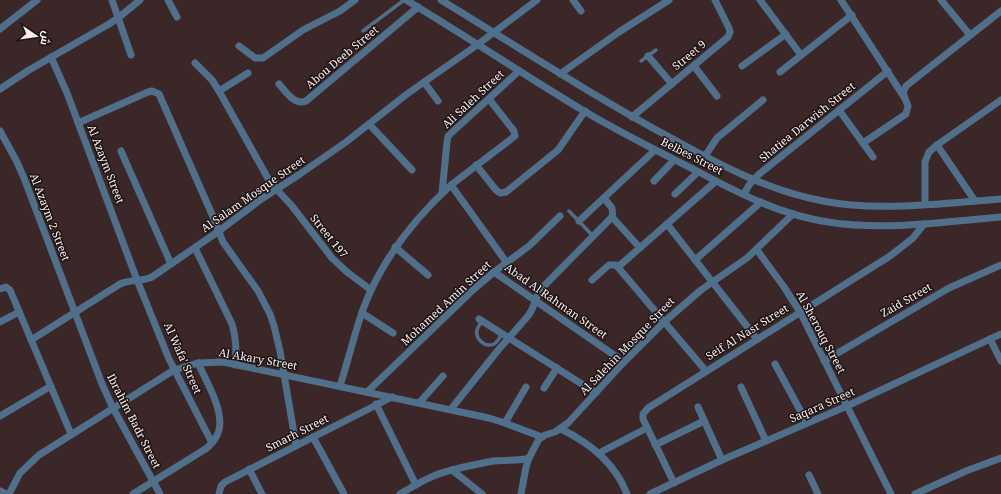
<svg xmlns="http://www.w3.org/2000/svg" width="1001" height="494" viewBox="0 0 1001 494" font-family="'Noto Serif',Cairo,serif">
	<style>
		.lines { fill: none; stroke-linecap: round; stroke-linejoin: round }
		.service { stroke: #506f8b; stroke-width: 3.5 }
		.minor { stroke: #506f8b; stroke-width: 7 }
		.labels { text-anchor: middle; stroke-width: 3; stroke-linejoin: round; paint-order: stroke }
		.street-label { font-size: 11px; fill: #fdefef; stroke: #1c1313 }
	</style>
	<rect width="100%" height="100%" fill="#3c2728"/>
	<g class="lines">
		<!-- service -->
		<g class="service">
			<path d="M363 31 404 0"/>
			<path d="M641 61 656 50"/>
			<path d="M569 211 593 236"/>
			<path d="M482 321C480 324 478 327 477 330 475 339 485 348 494 344 498 342 500 337 502 333"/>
		</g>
		<!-- minor -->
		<g class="minor">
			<path d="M112 0 131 55"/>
			<path d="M168 0 177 17"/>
			<path d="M406 0C466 36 524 75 584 111 621 133 659 152 697 171 738 193 781 215 828 222 886 231 943 222 1001 217"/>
			<path d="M441 0C518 47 593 96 673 139 720 165 769 191 823 201 878 212 945 203 1001 199"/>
			<path d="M573 0 581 11"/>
			<path d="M760 0 801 55"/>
			<path d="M841 0 904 97"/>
			<path d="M941 0 970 35"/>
			<path d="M0 29 37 0"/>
			<path d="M239 46 255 58H263L303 30 340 11 355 0"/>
			<path d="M648 56 672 84"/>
			<path d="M51 57 67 93 137 280 169 359 212 443"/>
			<path d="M195 63 212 80 219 91 270 182 292 206 332 258 347 272 371 290"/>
			<path d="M694 66 717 96"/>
			<path d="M742 66 786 34"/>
			<path d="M780 72 852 15"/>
			<path d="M560 74 619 32 669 0"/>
			<path d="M424 82 438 101"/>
			<path d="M279 84C286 92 295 106 306 101L418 7"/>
			<path d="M0 89 29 70 109 24 118 18 140 0"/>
			<path d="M219 91 248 73"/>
			<path d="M839 110 873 157"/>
			<path d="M632 117 728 37 730 32 729 28 715 0"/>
			<path d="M78 123 148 92 152 91 159 94 214 219 223 242 258 291 270 314 274 326 280 351 296 445"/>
			<path d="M369 124 412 170"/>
			<path d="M0 131 16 160 24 178 102 384 113 408 160 494"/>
			<path d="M863 143 906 114 908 106 903 93 906 86 1001 11"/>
			<path d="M937 145 975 201"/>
			<path d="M121 151 171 264"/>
			<path d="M705 156 717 138 763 100"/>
			<path d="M476 165 496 190 500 193 506 192 558 150 585 111"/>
			<path d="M654 181 674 160"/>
			<path d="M451 185 507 263"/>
			<path d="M442 193 447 142 448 136 519 71"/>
			<path d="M675 194 698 172"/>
			<path d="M744 194 749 185 758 175 888 71"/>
			<path d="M604 198 612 208 613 218 640 248"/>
			<path d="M925 204V162L929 152 937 145 1001 100"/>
			<path d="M579 221 655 150"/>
			<path d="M667 224 757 339"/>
			<path d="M395 247 428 275"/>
			<path d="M195 248 232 324C236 338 237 350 235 365"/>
			<path d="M757 250 784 287 800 312 891 494"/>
			<path d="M695 260 761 202"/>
			<path d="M618 267 716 181"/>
			<path d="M494 272 624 362"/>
			<path d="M592 280 609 265H616L706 371"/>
			<path d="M0 289 6 287 10 290 71 434"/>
			<path d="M362 313 393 333"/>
			<path d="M479 319 596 393"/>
			<path d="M0 322 19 312"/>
			<path d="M990 339 1001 361"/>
			<path d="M31 340 120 284C130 279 141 282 152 277L219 231 260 200 300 174 346 142 407 94 477 45 537 0"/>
			<path d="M824 361 949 288 1001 265"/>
			<path d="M775 364 807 423"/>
			<path d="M340 386C348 361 354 336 362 312 380 262 413 220 451 185L515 136 514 131 489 99"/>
			<path d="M741 387 766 441"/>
			<path d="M544 388 557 368"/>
			<path d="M367 392 474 289 494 272 529 246 560 216"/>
			<path d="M419 403 443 376"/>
			<path d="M376 404 416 485"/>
			<path d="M698 407 722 460"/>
			<path d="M451 409 499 349 528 316C535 307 535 297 541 289L612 217"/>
			<path d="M0 416 51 386"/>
			<path d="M505 423 526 387"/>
			<path d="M561 429C590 443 615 463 627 494"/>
			<path d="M313 437 344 494"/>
			<path d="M655 445 704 421"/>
			<path d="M599 453 647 428"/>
			<path d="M249 469 262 494"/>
			<path d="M452 470 482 494"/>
			<path d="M809 475 818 494"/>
			<path d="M674 483 643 419V414L648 408 890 256 913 238 924 224"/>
			<path d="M0 491 6 494"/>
			<path d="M9 494 20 473 39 455 174 370 198 363 223 362 489 418 505 423 542 437"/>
			<path d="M133 494 207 448C212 443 217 438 219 430 224 410 206 381 198 363"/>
			<path d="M219 494 221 486 225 482 392 397"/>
			<path d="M400 494C412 487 423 480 436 475 454 468 474 465 493 461 502 460 523 461 529 458"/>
			<path d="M521 494 526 467 529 458 539 439 545 435 555 432 568 423 624 362 664 322 701 290 747 258 793 214"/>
			<path d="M650 494 722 460 847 406 1001 334"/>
			<path d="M915 494 966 471 1001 458"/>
		</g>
	</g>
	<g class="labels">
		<!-- street labels -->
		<g class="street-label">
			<text transform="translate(689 55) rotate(-40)" y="4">Street 9</text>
			<text transform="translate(342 57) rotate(-40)" y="4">Abou Deeb Street</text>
			<text transform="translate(473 99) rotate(-43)" y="4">Ali Saleh Street</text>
			<text transform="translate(807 122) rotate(-39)" y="4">Shatiea Darwish Street</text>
			<text transform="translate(692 156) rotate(27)" y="4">Belbes Street</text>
			<text transform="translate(106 164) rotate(69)" y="4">Al Azaym Street</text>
			<text transform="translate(253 194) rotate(-35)" y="4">Al Salam Mosque Street</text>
			<text transform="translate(50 217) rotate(69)" y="4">Al Azaym 2 Street</text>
			<text transform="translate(329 236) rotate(51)" y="4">Street 197</text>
			<text transform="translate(906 300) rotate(-30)" y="4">Zaid Street</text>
			<text transform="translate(556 301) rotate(35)" y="4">Abad Al Rahman Street</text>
			<text transform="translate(446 303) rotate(-43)" y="4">Mohamed Amin Street</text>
			<text transform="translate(747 332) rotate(-32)" y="4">Seif Al Nasr Street</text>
			<text transform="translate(821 332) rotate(62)" y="4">Al Sherouq Street</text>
			<text transform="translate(627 346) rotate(-46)" y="4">Al Salehin Mosque Street</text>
			<text transform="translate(183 358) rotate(66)" y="4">Al Wafa' Street</text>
			<text transform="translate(258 359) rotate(10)" y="4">Al Akary Street</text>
			<text transform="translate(822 405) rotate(-24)" y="4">Saqara Street</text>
			<text transform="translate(134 421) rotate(63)" y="4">Ibrahim Badr Street</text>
			<text transform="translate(297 433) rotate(-27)" y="4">Smarh Street</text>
		</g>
	</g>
	<!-- north arrow -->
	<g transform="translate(36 36) rotate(103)" stroke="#1c1313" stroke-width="3" paint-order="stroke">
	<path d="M0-3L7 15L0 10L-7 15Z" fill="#fdefef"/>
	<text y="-6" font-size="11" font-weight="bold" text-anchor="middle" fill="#fdefef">ش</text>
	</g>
</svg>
